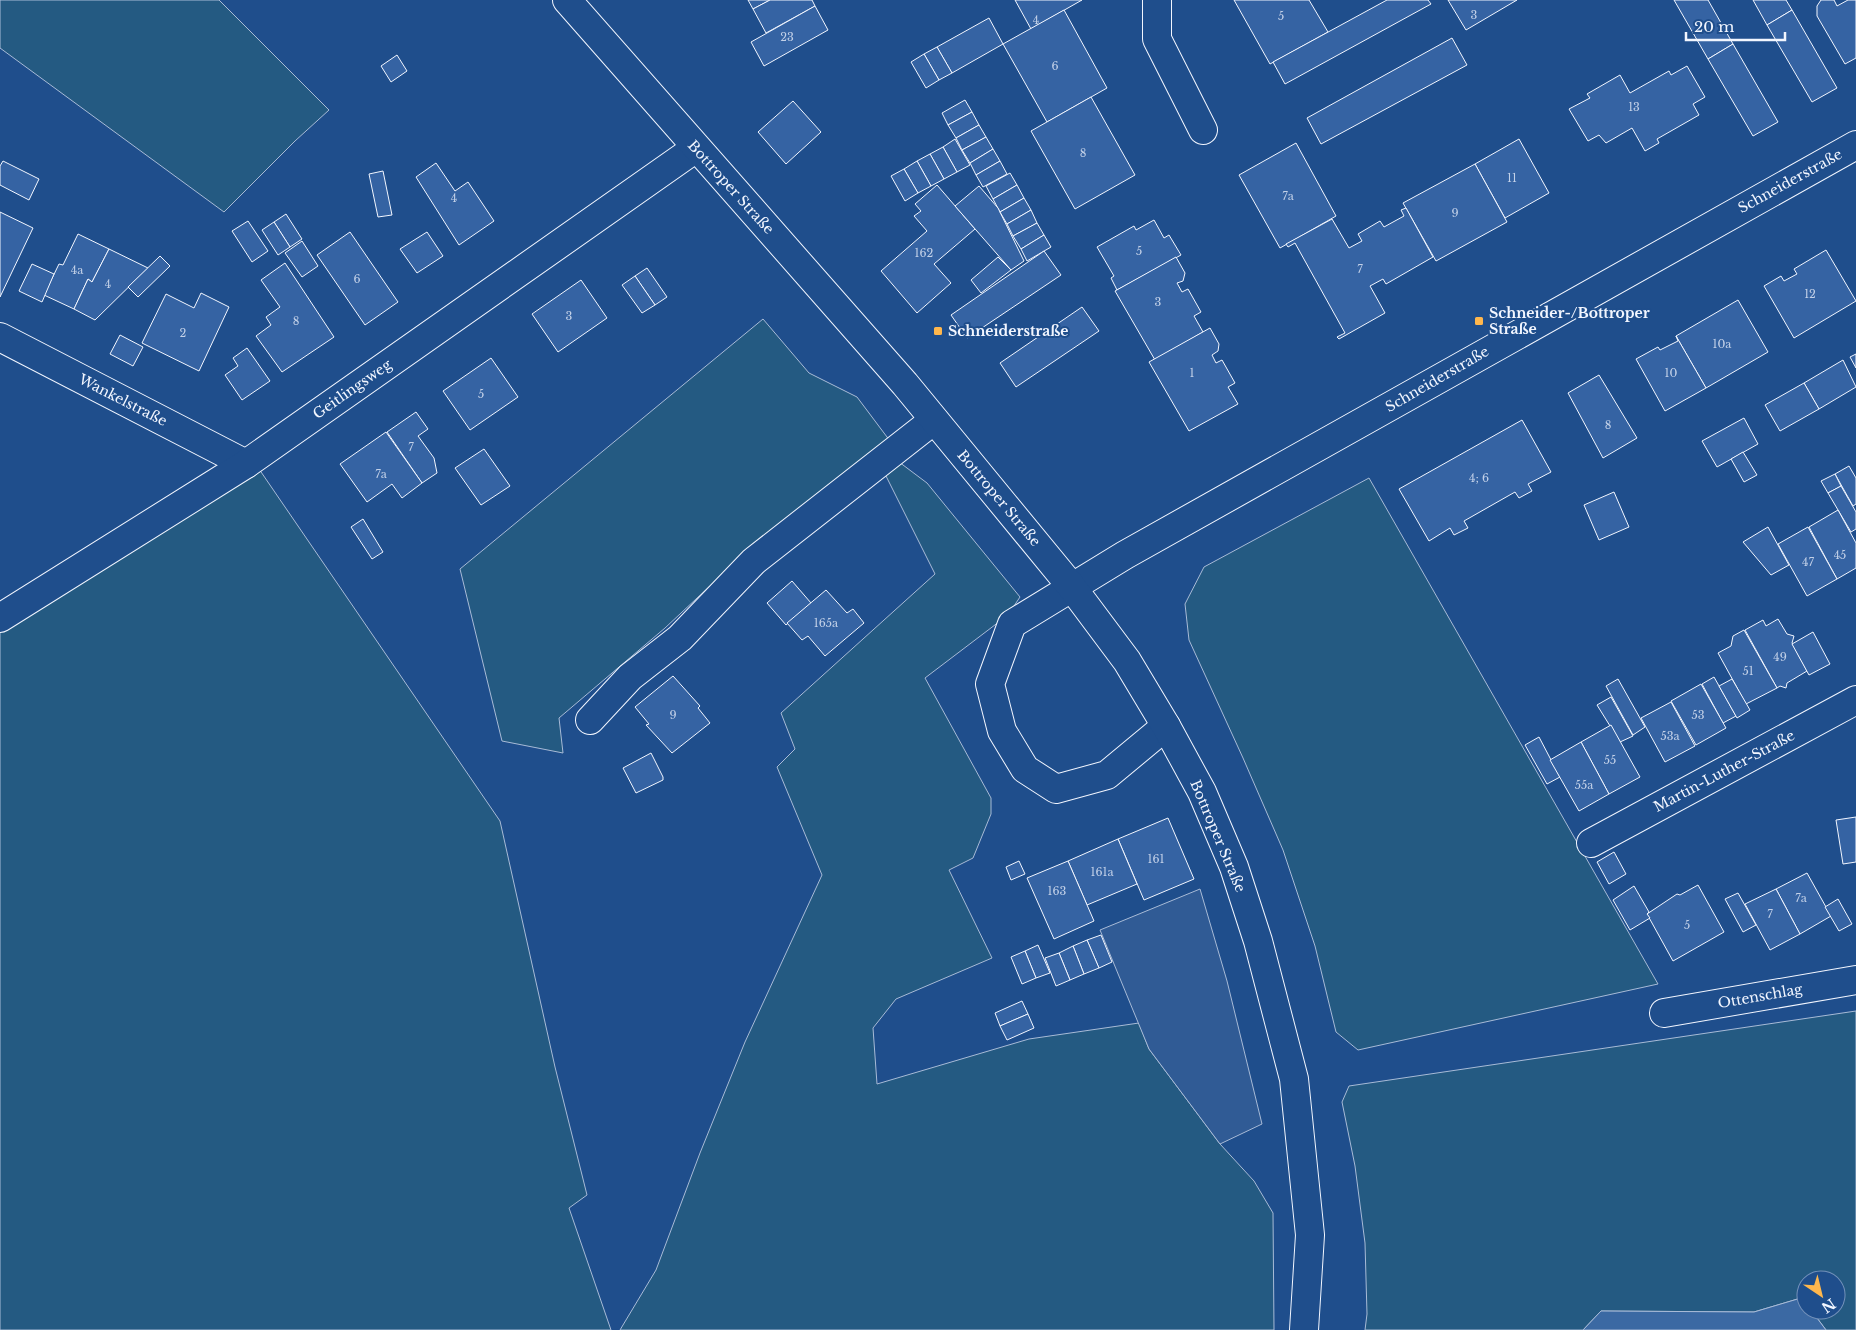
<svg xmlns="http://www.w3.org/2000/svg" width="1856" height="1330" viewBox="0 0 1856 1330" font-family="'Libre Baskerville',serif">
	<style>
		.green { fill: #245a82; stroke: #a8bbd7 }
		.parking { fill: #305b95; stroke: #a8bbd7 }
		.water { fill: #3b69a3; stroke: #a8bbd7 }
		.building { fill: #3563a3; stroke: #f2f6ff }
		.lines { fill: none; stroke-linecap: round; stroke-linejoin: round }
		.minor-casing { stroke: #f2f6ff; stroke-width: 30 }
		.major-casing { stroke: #f2f6ff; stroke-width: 30 }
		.minor { stroke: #1f4e8c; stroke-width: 28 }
		.major { stroke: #1f4e8c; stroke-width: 28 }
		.poi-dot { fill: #ffb74d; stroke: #1f4e8c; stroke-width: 2 }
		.labels { text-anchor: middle; stroke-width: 4; stroke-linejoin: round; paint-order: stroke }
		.number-label { font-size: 11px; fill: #c3d1e8 }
		.street-label { font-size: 14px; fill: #f2f6ff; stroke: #1f4e8c }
		.poi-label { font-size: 14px; font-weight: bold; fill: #f2f6ff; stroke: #1f4e8c; text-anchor: start }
	</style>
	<rect width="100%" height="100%" fill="#1f4e8c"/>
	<!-- green -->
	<g class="green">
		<path d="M0 0H219L329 110 295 141 224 212 0 48Z"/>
		<path d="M763 319 809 373 857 397 890 441 744 554 665 628 559 718 563 753 502 741 460 569Z"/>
		<path d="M899 462 927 483 1020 597 1008 615 925 678 991 798V814L973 858 949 870 992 958 896 999 873 1028 877 1084 1029 1039 1139 1023 1149 1049 1220 1144 1254 1181 1273 1213 1274 1330H620L656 1270 700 1153 745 1042 822 875 777 767 795 749 781 713 935 574 884 472Z"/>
		<path d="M259 469 500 821 555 1067 587 1195 569 1208 611 1330H0V631Z"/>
		<path d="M1369 478 1658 984 1358 1050 1336 1032 1315 946 1283 850 1243 758 1189 640 1185 604 1204 567Z"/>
		<path d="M1856 1011V1330H1826L1811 1310H1836V1280H1806V1304L1801 1298 1754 1312 1601 1311 1583 1330H1365L1367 1314 1365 1243 1355 1166 1342 1102 1349 1086Z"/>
	</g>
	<!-- parking -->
	<path class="parking" d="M1200 889 1227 981 1262 1124 1220 1144 1149 1049 1100 930Z"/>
	<!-- water -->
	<path class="water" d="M1801 1298 1806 1304V1310H1811L1826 1330H1583L1601 1311 1754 1312Z"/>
	<!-- building -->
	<g class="building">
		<path d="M748 0H770L753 9Z"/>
		<path d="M770 0H812L815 6 766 33 753 9Z"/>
		<path d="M1015 0H1082L1031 29Z"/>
		<path d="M1234 0H1309L1328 32 1270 64Z"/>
		<path d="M1387 0H1428L1431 4 1285 84 1273 62Z"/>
		<path d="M1448 0H1517L1466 30Z"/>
		<path d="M1674 0H1708L1733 44 1708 59Z"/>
		<path d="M1753 0H1786L1792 10 1767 25Z"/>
		<path d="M1821 0H1834L1837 6 1848 0H1856V58L1845 64 1817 16V6Z"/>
		<path d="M815 6 828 30 764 66 751 42Z"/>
		<path d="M1064 10 1107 88 1047 122 1003 44Z"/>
		<path d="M1792 10 1837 88 1812 102 1767 25Z"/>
		<path d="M989 18 1003 44 952 73 937 47Z"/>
		<path d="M1452 38 1467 65 1321 144 1307 118Z"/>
		<path d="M1733 44 1778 122 1753 136 1708 59Z"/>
		<path d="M937 47 952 73 939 80 924 54Z"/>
		<path d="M924 54 939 80 926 88 911 62Z"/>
		<path d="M397 55 407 71 391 82 381 66Z"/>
		<path d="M1687 66 1705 97 1693 104 1699 115 1657 139 1659 143 1645 151 1632 128 1606 143 1599 135 1588 141 1569 109 1590 98 1587 94 1620 75 1630 93 1669 71 1671 75Z"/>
		<path d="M1091 97 1135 175 1075 209 1031 131Z"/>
		<path d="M965 100 972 112 948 125 942 113Z"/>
		<path d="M793 101 821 132 786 164 758 132Z"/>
		<path d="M972 112 979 125 956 138 948 125Z"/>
		<path d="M979 125 986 137 962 150 956 138Z"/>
		<path d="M986 137 993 149 970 163 962 150Z"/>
		<path d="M955 139 970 165 957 172 943 147Z"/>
		<path d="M1519 139 1549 193 1505 218 1475 164Z"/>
		<path d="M1296 143 1336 216 1280 248 1239 175Z"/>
		<path d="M943 147 957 172 944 179 930 154Z"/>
		<path d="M993 149 1000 161 976 175 970 163Z"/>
		<path d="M930 154 944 179 931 186 917 161Z"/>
		<path d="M3 161 39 179 29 200 0 185V166Z"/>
		<path d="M917 161 931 186 918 193 904 169Z"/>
		<path d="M1000 161 1007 174 983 187 976 175Z"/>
		<path d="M436 163 455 191 468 182 494 221 459 245 416 177Z"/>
		<path d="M1475 164 1507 222 1436 261 1403 203Z"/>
		<path d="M904 169 918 193 905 201 891 176Z"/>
		<path d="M383 171 392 215 378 217 369 174Z"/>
		<path d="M1010 173 1017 185 993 199 986 186Z"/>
		<path d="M937 185 975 229 934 264 951 283 917 313 881 271 927 231 914 216 921 211 915 204Z"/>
		<path d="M1017 185 1024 198 1000 212 993 199Z"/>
		<path d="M979 186 998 208 1024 261 1011 270 955 206Z"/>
		<path d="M1024 198 1031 210 1007 224 1000 212Z"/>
		<path d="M1406 208 1433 257 1386 284 1383 279 1370 286 1385 313 1339 339 1337 337 1345 333 1295 243 1288 247 1286 244 1332 219 1349 248 1362 241 1358 234 1380 221 1384 227 1404 216 1401 210Z"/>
		<path d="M1031 210 1037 223 1013 236 1007 224Z"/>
		<path d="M0 212 33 228 0 297Z"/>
		<path d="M286 214 302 239 290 247 274 222Z"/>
		<path d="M1154 220 1164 238 1169 235 1181 255 1117 290 1111 278 1114 276 1097 247 1134 226 1136 230Z"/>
		<path d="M248 221 268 251 252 262 232 231Z"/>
		<path d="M274 222 290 247 278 255 262 230Z"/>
		<path d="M1037 223 1044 235 1021 249 1013 236Z"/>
		<path d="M350 232 398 302 365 325 317 255Z"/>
		<path d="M427 232 443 256 417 273 400 249Z"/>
		<path d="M78 234 109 249 92 282 88 279 74 309 44 295 59 264 63 265Z"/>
		<path d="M1044 235 1051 247 1027 261 1021 249Z"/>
		<path d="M302 241 318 266 302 277 285 253Z"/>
		<path d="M109 249 148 268 95 320 74 309 88 279 92 282Z"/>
		<path d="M1826 250 1856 301 1794 338 1764 286 1781 276 1784 281 1797 274 1794 269Z"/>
		<path d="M1044 251 1061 275 967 338 951 315Z"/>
		<path d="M160 256 170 266 138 297 128 287Z"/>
		<path d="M998 257 1011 270 981 293 971 280Z"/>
		<path d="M1176 257 1185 273 1183 281 1177 283 1182 292 1188 289 1201 312 1194 316 1203 332 1155 360 1115 291Z"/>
		<path d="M285 263 334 337 282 372 256 336 271 325 266 317 280 307 261 280Z"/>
		<path d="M32 264 54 274 42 302 19 291Z"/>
		<path d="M647 268 667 297 655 305 635 276Z"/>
		<path d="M635 276 655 305 642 313 622 285Z"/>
		<path d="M581 280 607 318 558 352 532 314Z"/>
		<path d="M201 293 229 307 199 371 142 343 166 294 194 308Z"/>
		<path d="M1738 300 1768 352 1706 388 1676 336Z"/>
		<path d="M1082 307 1099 331 1016 387 1000 363Z"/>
		<path d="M1210 328 1219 344 1218 351 1212 355 1216 363 1222 360 1235 383 1228 387 1238 404 1189 431 1149 362Z"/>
		<path d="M120 335 143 347 133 366 110 354Z"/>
		<path d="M1676 336 1706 388 1665 411 1636 359 1658 347 1660 350 1678 341Z"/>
		<path d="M247 348 270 381 242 400 225 375 238 366 233 358Z"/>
		<path d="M1856 354V368L1850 357Z"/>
		<path d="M491 358 518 397 470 430 443 391Z"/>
		<path d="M1843 360 1856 387 1819 409 1804 383Z"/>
		<path d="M1599 375 1637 438 1603 458 1568 393Z"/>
		<path d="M1804 383 1819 409 1780 431 1765 405Z"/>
		<path d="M416 412 428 429 418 436 434 458 437 473 422 483 387 432Z"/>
		<path d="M1744 418 1758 444 1717 467 1702 441Z"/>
		<path d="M1522 420 1551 472 1528 484 1532 491 1519 498 1515 492 1464 521 1468 528 1454 535 1450 528 1429 541 1399 489Z"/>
		<path d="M386 432 422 483 402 498 392 484 367 502 340 464Z"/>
		<path d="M484 449 510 486 481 505 455 468Z"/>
		<path d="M1743 452 1757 475 1744 482 1731 459Z"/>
		<path d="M1849 466 1856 478V504L1853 506 1835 474Z"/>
		<path d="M1835 474 1841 486 1828 493 1821 481Z"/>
		<path d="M1841 486 1856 512V529L1851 532 1828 493Z"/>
		<path d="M1614 492 1629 527 1599 540 1584 505Z"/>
		<path d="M1838 510 1856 543V568L1837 579 1809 527Z"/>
		<path d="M363 519 383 552 372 559 351 527Z"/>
		<path d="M1768 527 1789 565 1771 575 1743 542Z"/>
		<path d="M1808 527 1837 579 1807 596 1778 544Z"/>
		<path d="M792 581 811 603 786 625 767 603Z"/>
		<path d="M826 590 847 613 853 609 864 623 825 656 808 636 802 640 787 623Z"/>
		<path d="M1778 619 1787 634 1794 636 1792 643 1807 671 1787 683 1786 688 1780 686 1777 688 1745 630 1763 620 1766 626Z"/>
		<path d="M1744 630 1777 688 1746 704 1718 653 1731 646 1733 636Z"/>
		<path d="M1813 632 1830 664 1809 675 1792 644Z"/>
		<path d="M673 676 700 706 698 708 710 723 672 753 646 725 649 724 635 707Z"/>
		<path d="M1714 677 1736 716 1723 723 1702 684Z"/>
		<path d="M1618 679 1645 727 1633 735 1606 686Z"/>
		<path d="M1732 679 1750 710 1737 718 1719 686Z"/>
		<path d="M1701 684 1726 728 1696 745 1671 701Z"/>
		<path d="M1611 697 1633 736 1620 742 1597 705Z"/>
		<path d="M1671 702 1695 746 1665 762 1641 718Z"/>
		<path d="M1611 725 1640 777 1609 794 1581 742Z"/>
		<path d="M1539 737 1560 777 1547 784 1525 745Z"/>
		<path d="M1581 742 1609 794 1579 811 1550 760Z"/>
		<path d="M651 753 663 777V780L636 793 623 768Z"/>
		<path d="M1856 817V862L1843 864 1836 820Z"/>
		<path d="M1168 818 1194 879 1144 900 1118 839Z"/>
		<path d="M1118 839 1137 884 1087 905 1068 861Z"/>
		<path d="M1614 852 1626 874 1609 884 1597 862Z"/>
		<path d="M1019 861 1025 874 1011 880 1006 867Z"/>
		<path d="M1068 861 1094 921 1054 939 1027 878Z"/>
		<path d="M1807 873 1831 916 1800 934 1776 889Z"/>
		<path d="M1698 885 1724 932 1673 961 1647 914 1677 894 1680 895Z"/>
		<path d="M1634 886 1649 912 1647 914 1650 918 1630 930 1613 900Z"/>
		<path d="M1776 889 1800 934 1770 950 1745 904Z"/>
		<path d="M1738 893 1756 925 1743 932 1725 899Z"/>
		<path d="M1838 899 1852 924 1839 931 1825 907Z"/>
		<path d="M1101 935 1112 962 1099 968 1087 940Z"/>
		<path d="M1087 940 1099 968 1084 974 1073 946Z"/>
		<path d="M1038 945 1050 973 1036 978 1025 951Z"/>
		<path d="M1073 946 1084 974 1070 980 1059 953Z"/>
		<path d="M1025 951 1036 978 1022 984 1011 957Z"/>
		<path d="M1059 953 1070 980 1056 986 1045 958Z"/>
		<path d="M1022 1001 1028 1014 1000 1026 995 1013Z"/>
		<path d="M1028 1014 1034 1028 1007 1040 1000 1026Z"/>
	</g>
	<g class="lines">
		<!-- minor casing -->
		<g class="minor-casing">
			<g id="minor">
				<path d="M1157 0V39L1203 130"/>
				<path d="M0 337 246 464"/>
				<path d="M0 618 246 464 696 148"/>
				<path d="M590 720 630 677 680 638 754 561 934 420"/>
				<path d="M1166 726 1107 775 1056 789 1025 769 1002 731 990 684 1012 624 1125 555 1856 145"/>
				<path d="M1591 843 1856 700"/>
				<path d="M1664 1013 1856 980"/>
			</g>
		</g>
		<!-- major casing -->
		<g class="major-casing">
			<path id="major" d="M567 0 905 384 1071 586 1127 661 1166 726 1202 792 1234 867 1258 941 1294 1079 1310 1235 1304 1330"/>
		</g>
		<!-- minor -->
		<use href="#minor" class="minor"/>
		<!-- major -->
		<use href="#major" class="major"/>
	</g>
	<!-- markers -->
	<g class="poi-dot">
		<rect x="1474" y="316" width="10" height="10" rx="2.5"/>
		<rect x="933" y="326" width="10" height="10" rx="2.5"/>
	</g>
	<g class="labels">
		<!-- number labels -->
		<g class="number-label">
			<text x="1474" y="19">3</text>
			<text x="1281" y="20">5</text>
			<text x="1036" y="24">4</text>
			<text x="787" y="41">23</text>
			<text x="1055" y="70">6</text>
			<text x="1634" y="111">13</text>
			<text x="1083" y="157">8</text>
			<text x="1512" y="182">11</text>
			<text x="1288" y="200">7a</text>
			<text x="454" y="202">4</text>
			<text x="1455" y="217">9</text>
			<text x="1139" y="255">5</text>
			<text x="924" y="257">162</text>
			<text x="1360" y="273">7</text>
			<text x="77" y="274">4a</text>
			<text x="357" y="283">6</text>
			<text x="108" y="288">4</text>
			<text x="1810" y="298">12</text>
			<text x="1158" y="306">3</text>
			<text x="569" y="320">3</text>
			<text x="296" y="325">8</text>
			<text x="183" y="337">2</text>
			<text x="1722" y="348">10a</text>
			<text x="1192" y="377">1</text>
			<text x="1671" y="377">10</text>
			<text x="481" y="398">5</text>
			<text x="1608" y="429">8</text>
			<text x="411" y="451">7</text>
			<text x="381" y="478">7a</text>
			<text x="1479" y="482">4; 6</text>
			<text x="1840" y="559">45</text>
			<text x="1808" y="566">47</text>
			<text x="826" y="627">165a</text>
			<text x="1780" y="661">49</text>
			<text x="1748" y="675">51</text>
			<text x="673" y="719">9</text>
			<text x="1698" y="719">53</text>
			<text x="1670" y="740">53a</text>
			<text x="1610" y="764">55</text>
			<text x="1584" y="789">55a</text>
			<text x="1156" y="863">161</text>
			<text x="1102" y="876">161a</text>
			<text x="1057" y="895">163</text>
			<text x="1801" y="902">7a</text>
			<text x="1770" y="918">7</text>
			<text x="1687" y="929">5</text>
		</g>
		<!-- street labels -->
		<g class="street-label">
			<text transform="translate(1790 181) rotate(-29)" y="5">Schneiderstraße</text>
			<text transform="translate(731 187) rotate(48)" y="5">Bottroper Straße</text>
			<text transform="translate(1437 379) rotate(-30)" y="5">Schneiderstraße</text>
			<text transform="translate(352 389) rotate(-35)" y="5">Geitlingsweg</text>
			<text transform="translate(123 400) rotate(27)" y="5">Wankelstraße</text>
			<text transform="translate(999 498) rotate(50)" y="5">Bottroper Straße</text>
			<text transform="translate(1724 771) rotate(-28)" y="5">Martin-Luther-Straße</text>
			<text transform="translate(1218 836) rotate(67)" y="5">Bottroper Straße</text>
			<text transform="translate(1760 996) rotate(-10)" y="5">Ottenschlag</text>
		</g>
		<!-- poi labels -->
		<g class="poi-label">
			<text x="1489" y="318">Schneider-/Bottroper<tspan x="1489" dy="16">Straße</tspan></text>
			<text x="948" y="336">Schneiderstraße</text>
		</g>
	</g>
	<!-- north arrow -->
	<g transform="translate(1821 1295) rotate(145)"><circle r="24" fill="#1f4e8c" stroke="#7391ba"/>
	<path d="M0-4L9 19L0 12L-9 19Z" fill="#ffb74d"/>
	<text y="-8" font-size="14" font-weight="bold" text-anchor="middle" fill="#f2f6ff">N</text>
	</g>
	<!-- scale -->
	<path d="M1686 32v8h99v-8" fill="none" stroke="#f2f6ff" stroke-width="2.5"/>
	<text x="1694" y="32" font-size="15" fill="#f2f6ff" stroke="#1f4e8c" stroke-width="4" paint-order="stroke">20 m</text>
</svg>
